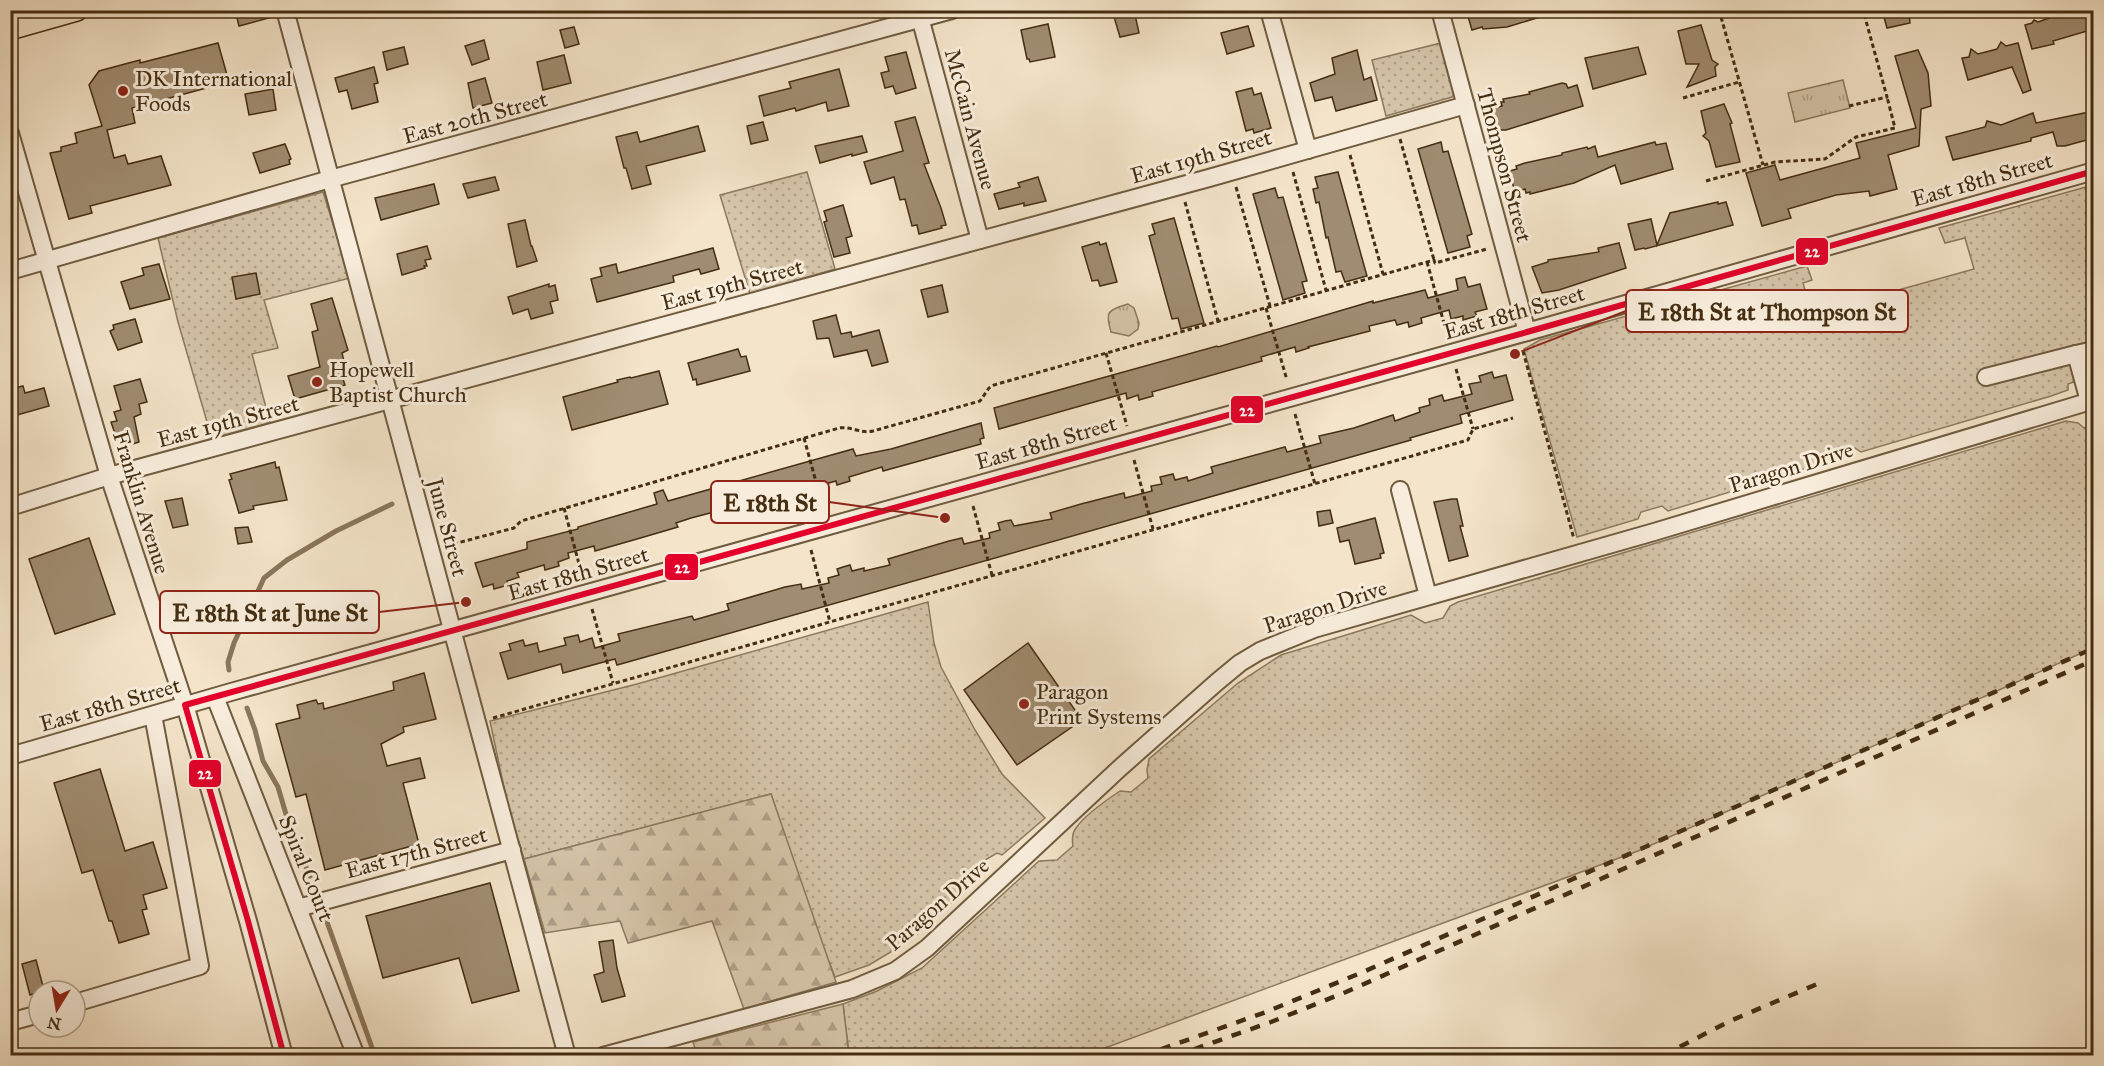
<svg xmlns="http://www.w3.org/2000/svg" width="2104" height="1066" viewBox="0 0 2104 1066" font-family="'IM FELL Great Primer',serif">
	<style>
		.grass { fill: url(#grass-dots); stroke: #8d795e; stroke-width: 1.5 }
		.forest { fill: url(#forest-firs); stroke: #8d795e; stroke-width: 1.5 }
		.park { fill: url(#park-tufts); stroke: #8d795e; stroke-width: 1.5 }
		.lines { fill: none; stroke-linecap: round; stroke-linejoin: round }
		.stream { stroke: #8a765a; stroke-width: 5 }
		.building { fill: #a08c71; stroke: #442d11; stroke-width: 1.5 }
		.minor-casing { stroke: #705b3f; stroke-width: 20 }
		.major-casing { stroke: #442d11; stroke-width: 24 }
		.path { stroke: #442d11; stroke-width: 3; stroke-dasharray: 4.5 3; stroke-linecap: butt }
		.minor { stroke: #f8eddc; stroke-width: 16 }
		.major { stroke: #f4e4c9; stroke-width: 21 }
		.rail { stroke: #442d11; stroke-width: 4.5; stroke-dasharray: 10 10; stroke-linecap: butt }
		.bus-1-casing { stroke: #f8eddc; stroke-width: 10 }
		.bus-1 { stroke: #e4002b; stroke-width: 6 }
		.poi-dot { fill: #8f2418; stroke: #f8eddc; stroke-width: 2 }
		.labels { text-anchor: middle; stroke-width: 6; stroke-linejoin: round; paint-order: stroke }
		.poi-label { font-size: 22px; fill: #442d11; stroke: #f8eddc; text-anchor: start }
		.street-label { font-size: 22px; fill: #442d11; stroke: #f8eddc }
		.leader { fill: none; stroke: #8f2418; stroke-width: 2 }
		.callout-dot { fill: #8f2418; stroke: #f8eddc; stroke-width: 2 }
		.callout { fill: #f8eddc; stroke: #8f2418; stroke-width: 2 }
		.callout-label { font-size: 24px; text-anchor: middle; font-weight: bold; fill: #442d11 }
		.line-badge { stroke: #f8eddc; stroke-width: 2 }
		.badge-label { font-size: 16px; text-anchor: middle; font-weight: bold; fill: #fff }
	</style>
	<defs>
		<pattern id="grass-dots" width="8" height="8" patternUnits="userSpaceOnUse" patternTransform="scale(1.5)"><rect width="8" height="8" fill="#d6c5aa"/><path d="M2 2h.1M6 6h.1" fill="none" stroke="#afa089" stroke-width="1.8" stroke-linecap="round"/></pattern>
		<pattern id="forest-firs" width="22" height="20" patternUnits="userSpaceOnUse" patternTransform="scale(1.5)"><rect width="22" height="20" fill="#d6c5aa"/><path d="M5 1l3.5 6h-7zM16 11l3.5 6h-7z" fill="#afa089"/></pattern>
		<pattern id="park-tufts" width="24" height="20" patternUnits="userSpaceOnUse" patternTransform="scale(1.5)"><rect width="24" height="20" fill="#d6c5aa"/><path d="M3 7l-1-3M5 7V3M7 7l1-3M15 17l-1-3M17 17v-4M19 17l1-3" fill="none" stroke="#afa089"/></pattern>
	</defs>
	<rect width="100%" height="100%" fill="#f4e4c9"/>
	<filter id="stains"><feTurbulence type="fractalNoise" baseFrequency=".00333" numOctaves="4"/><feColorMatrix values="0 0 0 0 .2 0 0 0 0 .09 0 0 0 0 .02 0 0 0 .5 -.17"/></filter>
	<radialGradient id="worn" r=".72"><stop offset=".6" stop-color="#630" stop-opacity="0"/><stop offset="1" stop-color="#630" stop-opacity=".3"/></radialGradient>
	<!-- grass -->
	<g class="grass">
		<path d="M1441 43 1454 94 1452 97 1386 116 1372 60Z"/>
		<path d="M807 172 835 269 750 294 720 195Z"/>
		<path d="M2093 185V377L2091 376 2068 384V390L2051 396 1861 452 1855 448 1832 456 1830 461 1668 511 1662 506 1641 512 1638 519 1577 537 1524 349 1540 340 1807 266 1812 280 1803 283 1812 314 1974 269 1965 238 1945 243 1939 228Z"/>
		<path d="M323 192 350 278 264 300 278 348 252 354 270 423 212 439 178 322 158 238Z"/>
		<path d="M2066 421 2078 423 2084 428 2093 425V648L1638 851 1086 1055H849L843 1004 877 991 922 968 1039 861 1057 860 1073 846C1072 840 1072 833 1076 828 1084 816 1108 799 1120 791L1131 792 1148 778 1147 770 1149 759 1238 683 1281 655 1411 615 1425 623 1443 618 1450 606 1458 602Z"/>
		<path d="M928 602 934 643 941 667 975 730 1002 774 1045 818 1002 855 997 853 978 864 981 876 911 940 869 965 835 977 813 921 771 794 524 859 508 807 490 721 637 684Z"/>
	</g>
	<!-- forest -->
	<g class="forest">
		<path d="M771 794 836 982 744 1009 712 921 628 943 620 921 545 933 524 859Z"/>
		<path d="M843 1004 849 1055H697L693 1042Z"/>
	</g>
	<!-- park -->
	<g class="park">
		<path d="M1843 80 1850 108 1795 122 1788 93Z"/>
		<path d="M1128 304 1134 308 1139 323 1138 329 1129 336 1111 332C1105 312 1107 310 1128 304Z"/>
	</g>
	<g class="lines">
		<!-- stream -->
		<g class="stream">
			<path d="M229 670 228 662 234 643 264 578 287 560 336 531 392 504"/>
			<path d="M247 708 255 730 263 761 278 787 293 838 310 876"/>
			<path d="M327 922 375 1056"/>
		</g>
	</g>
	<!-- building -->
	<g class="building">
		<path d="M235 10H275L276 16 239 26Z"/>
		<path d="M1112 10H1134L1139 33 1120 37Z"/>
		<path d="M1466 10H1550V14L1507 27 1483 29 1482 27 1472 30Z"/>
		<path d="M1882 10H1903L1909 13 1910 23 1887 28Z"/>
		<path d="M2080 10H2094V29L2053 41 2054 44 2032 49 2025 25 2032 23 2034 20 2038 22 2049 18 2053 13 2058 16Z"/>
		<path d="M1048 24 1055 57 1030 62 1029 59H1027L1021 30Z"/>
		<path d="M1701 25 1712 60 1718 64 1715 67 1716 76 1687 87 1699 64H1686L1678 31Z"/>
		<path d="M1248 26 1254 46 1227 54 1221 33Z"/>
		<path d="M574 27 579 44 565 48 560 30Z"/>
		<path d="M484 40 489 59 472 65 465 46Z"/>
		<path d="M2001 42 2006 46 2018 43 2031 90 2023 93 2012 67 1968 80 1962 58 1969 57 1971 49 1978 54 1997 49Z"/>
		<path d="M218 43 229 82 132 108 135 123 107 130 114 158 125 155 128 164 161 156 171 185 90 206 92 213 69 219 50 153 61 151V147L77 143 75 133 102 126 89 85 99 71 140 60V63Z"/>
		<path d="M404 47 408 64 387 70 383 52Z"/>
		<path d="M1638 47 1646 74 1593 89 1585 58Z"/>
		<path d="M1357 50 1364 80 1371 77 1377 100 1336 111 1332 97 1315 101 1310 83 1335 74 1332 58Z"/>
		<path d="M1918 50 1928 73 1931 106 1921 109 1919 146 1888 155 1897 189 1870 196 1869 191 1836 195 1788 209 1791 218 1762 226 1746 173 1775 165 1780 180 1860 158 1856 143 1916 128 1895 56Z"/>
		<path d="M906 52 916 88 896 94 893 86 885 88 881 73 889 71 885 57Z"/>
		<path d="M564 55 571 83 543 90 537 62Z"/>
		<path d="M374 67 378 83 374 84 378 102 352 109 347 90 339 92 335 78Z"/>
		<path d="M839 69 849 106 828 111 826 102 796 111 795 108 764 116 759 96 791 88 789 82Z"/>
		<path d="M485 78 492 103 473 108 468 83Z"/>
		<path d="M1562 83 1566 84 1568 88 1577 85 1583 106 1506 130H1497L1491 109 1502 106 1501 102H1504L1503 99 1530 94 1529 92Z"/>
		<path d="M1252 88 1254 95 1261 93 1271 128 1254 133 1253 129 1246 131 1236 92Z"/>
		<path d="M273 89 276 110 249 115 245 94Z"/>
		<path d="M1724 104 1732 123 1730 124 1740 162 1716 167 1709 141 1703 136 1706 133 1701 111Z"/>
		<path d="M2094 111V138L2065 146H2057L2053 132 2031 138V141L1953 160 1946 137 1985 127 1987 121 2001 125 2033 113 2036 123Z"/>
		<path d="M915 117 929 163 924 164 941 208 946 225 941 226 942 228 919 234 917 225 912 226 905 199 900 200 894 177 871 184 864 162 903 151 895 122Z"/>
		<path d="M763 122 768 140 751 144 747 126Z"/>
		<path d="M698 126 705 151 646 166 651 184 632 189 626 168H624L616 137 637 132 640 142Z"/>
		<path d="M862 136 867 152 852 156V154L820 163 815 146Z"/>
		<path d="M1441 142 1443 152 1448 151 1472 234 1467 236 1470 247 1448 253 1418 149Z"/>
		<path d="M1655 142 1656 145 1666 143 1673 169 1621 184 1615 165 1574 183 1530 194V192L1526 193 1525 189 1515 192 1509 171 1517 169 1516 166 1525 163 1562 155V153L1587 147 1588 149 1595 146 1598 157Z"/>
		<path d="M285 144 291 159 289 160 290 164 260 173 253 153Z"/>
		<path d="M1338 172 1367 276 1345 282 1341 271 1336 272 1328 237 1326 238 1319 202 1316 203 1313 189 1318 188 1315 177Z"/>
		<path d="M495 177 499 190 468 198 463 184Z"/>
		<path d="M1038 177 1046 201 1024 206V203L999 209 994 194 1020 187 1018 183Z"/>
		<path d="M434 184 439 204 381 220 375 198Z"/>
		<path d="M1275 188 1278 198 1283 197 1307 281 1302 282 1305 293 1283 300 1253 194Z"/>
		<path d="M1718 202V204L1726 202 1733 225 1645 249 1644 248 1635 250 1628 224 1651 219 1657 245 1670 213Z"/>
		<path d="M843 205 852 236 846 238 850 253 834 257 824 222 827 221 824 211Z"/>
		<path d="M1174 218 1204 323 1181 329 1178 318 1172 319 1149 236 1155 234 1152 224Z"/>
		<path d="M525 220 531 246H532L537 261 517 267 508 224Z"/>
		<path d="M1099 242 1100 245 1106 243 1117 282 1100 286 1098 280 1092 281 1082 247Z"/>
		<path d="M1619 243 1626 268 1559 290 1542 293 1532 267 1548 262V260L1599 252 1598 248Z"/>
		<path d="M427 246 431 259 425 260 427 266H424L425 268 402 275 397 254Z"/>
		<path d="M713 248 719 269 701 274 699 269 673 276 674 282 597 302 591 279 602 276 600 268 616 264 618 273Z"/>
		<path d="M159 264 170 299 130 309 121 282 144 275 142 268Z"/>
		<path d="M256 273 260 294 236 299 232 277Z"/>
		<path d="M1465 277 1468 287 1480 284 1487 309 1475 312 1477 316 1463 320V316L1451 319 1449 310 1421 318 1422 323 1409 327 1408 322 1397 325 1395 320 1369 326 1370 331 1308 347 1309 348 1296 352 1295 347 1261 357 1262 361 1152 392 1153 396 1139 400 1138 395 1127 399 1126 393 999 429 994 408 1217 346 1218 347 1373 301V303L1425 290 1428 298 1458 290 1456 279Z"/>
		<path d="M549 284V287L555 285 558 300 550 302 553 313 531 319 528 309 513 314 508 297Z"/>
		<path d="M942 285 948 312 928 317 921 290Z"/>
		<path d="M332 298 348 350 342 353 348 378 343 379 345 385 295 399 288 376 320 367 312 332 318 330 311 304Z"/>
		<path d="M836 315 841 334 851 332 852 337 879 330 888 362 872 366 867 350 834 357 829 338 817 339 813 321Z"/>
		<path d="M135 319 142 342 118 350 110 331 114 329 113 325Z"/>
		<path d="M738 349 741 357 746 356 750 371 697 385 696 379 693 380 688 363Z"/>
		<path d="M659 371 668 404 572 430 563 397 618 382 617 380 630 377 631 378Z"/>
		<path d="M1492 372 1494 378 1506 375 1513 400 1460 415 1462 423 1410 438 1411 440 642 658 617 665 615 659 563 673 561 664 508 679 500 653 511 650 509 644 523 640 525 646 537 643 539 652 566 645 564 638 578 635 580 642 592 638 595 648 620 641 618 634 692 616 694 620 729 610 727 604 785 587 801 584 802 589 829 583 828 578 839 575 837 569 843 567 850 565 852 571 864 568V571L890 565 888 559 949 541 962 538 964 544 990 538 989 533 1000 530 998 523 1005 521 1011 520 1014 526 1052 519 1050 513 1081 504 1124 493 1125 498 1152 491 1151 486 1162 484 1160 477 1173 474 1175 480 1187 477 1188 481 1213 473 1211 467 1285 447 1287 452 1321 443 1319 436 1354 428 1393 415 1395 421 1420 412 1419 408 1430 405 1429 399 1442 395 1444 401 1472 394 1469 384 1481 382 1479 376Z"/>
		<path d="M140 379 147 402 139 404 141 414 134 417 139 442 120 448 111 422 117 421 114 412 121 410 114 386Z"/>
		<path d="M23 386 25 393 44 388 49 406 10 417V389Z"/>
		<path d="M981 423 984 438 980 439 981 444 883 471 882 467 849 477 850 481 837 485 836 481 825 484 824 481 797 489 798 493 715 516 714 512 691 518 676 523 678 527 637 539 595 551 594 546 568 553 569 558 558 562 559 566 545 570 544 565 517 573 519 577 507 581 508 585 494 589 493 584 483 587 475 563 527 549V542L578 529V527L657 504 654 493 663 490 668 501 853 449 856 456 891 449Z"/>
		<path d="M275 462 276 468 279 467 287 500 253 506 254 509 239 513 229 480 232 479 230 474Z"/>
		<path d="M182 498 188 525 173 528 165 501Z"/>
		<path d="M1452 499H1457L1463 526H1460L1468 556 1449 561 1434 502Z"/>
		<path d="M1330 510 1333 523 1319 526 1317 512Z"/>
		<path d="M1375 518 1384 553 1380 554 1381 558 1355 564 1349 540 1340 542 1337 528Z"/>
		<path d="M248 527 252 542 238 544 235 528Z"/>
		<path d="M89 538 115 614 55 634 29 559Z"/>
		<path d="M1028 643 1082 720 1017 765 964 690Z"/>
		<path d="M424 673 436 719 403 727 404 732 381 744 387 766 420 758 425 778 403 783 419 844 325 870 306 794 296 797 276 724 300 718 297 705 316 700 318 704 323 703 324 709 394 690 393 682Z"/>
		<path d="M100 769 125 851 153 842 167 888 143 895 147 909 142 910 149 934 119 943 112 921H109L93 870 82 873 54 783Z"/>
		<path d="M490 883 519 991 472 1003 459 958 383 978 366 916Z"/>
		<path d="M613 940 617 968 625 996 602 1002 594 975 604 972 599 942Z"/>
		<path d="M36 960 44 990 30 995 22 964Z"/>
	</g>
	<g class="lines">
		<!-- minor casing -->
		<g class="minor-casing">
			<g id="minor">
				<path d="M285 10 567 1056"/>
				<path d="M918 10 980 240"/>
				<path d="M1269 10 1308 150"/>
				<path d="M1440 10 1527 332"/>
				<path d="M10 133 109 476 185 705 248 921 284 1056"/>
				<path d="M10 271 330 179 952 10"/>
				<path d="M2076 354 2094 350"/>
				<path d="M1986 377 2076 354 2089 401"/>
				<path d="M1400 490 1428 596"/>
				<path d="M10 507 109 476 1209 178 1466 105"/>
				<path d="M215 697 356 1056"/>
				<path d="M10 756 231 692 1527 332 2094 171"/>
				<path d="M298 908 512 850"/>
				<path d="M75 1003 200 966 153 715"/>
				<path d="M10 1022 39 1014"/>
				<path d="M603 1056 852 989 895 971 927 948 1121 767 1217 682 1240 663 1260 651 1314 629 1654 532 2094 400"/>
			</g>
		</g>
		<!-- major casing -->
		<g class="major-casing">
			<path id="major" d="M10 29 77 10"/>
		</g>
		<!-- path -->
		<g class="path">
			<path d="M1719 10 1763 165"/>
			<path d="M1660 16 1677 10"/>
			<path d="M1683 98 1739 82"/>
			<path d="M1849 106 1887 97 1863 10"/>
			<path d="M1400 139 1434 260"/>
			<path d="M1350 155 1383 274"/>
			<path d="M1293 172 1326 290"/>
			<path d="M1706 181 1775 162 1825 159 1856 137 1895 128 1887 97"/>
			<path d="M1236 187 1270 306"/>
			<path d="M1185 202 1218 321"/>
			<path d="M1427 262 1447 334"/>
			<path d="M1266 308 1287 380"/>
			<path d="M1523 351 1574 539"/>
			<path d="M1106 353 1127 426"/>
			<path d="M1456 369 1473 429"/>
			<path d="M1295 414 1315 484"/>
			<path d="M804 438 824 511"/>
			<path d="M1134 460 1153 529"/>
			<path d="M973 506 992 575"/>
			<path d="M564 508 582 575"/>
			<path d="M446 546 514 528 521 521 839 428C851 426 861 434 873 431L980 401 989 388 994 385 1434 260 1435 263 1487 249"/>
			<path d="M811 550 830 622"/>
			<path d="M592 609 613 683"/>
			<path d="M493 718 1468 440 1473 429 1513 418"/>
		</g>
		<!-- minor -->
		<use href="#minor" class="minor"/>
		<!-- major -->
		<use href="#major" class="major"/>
		<!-- rail -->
		<g class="rail">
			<path d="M1142 1056 1266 1012 1363 972 2094 648"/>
			<path d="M1175 1056 1271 1022 1346 992 2094 660"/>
			<path d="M1662 1056 1730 1021 1822 982"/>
		</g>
		<!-- bus-1 casing -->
		<g class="bus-1-casing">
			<path id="bus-1" d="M284 1056 248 921 185 705 1527 332 2094 171"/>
		</g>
		<!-- bus-1 -->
		<use href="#bus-1" class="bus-1"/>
	</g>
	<!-- markers -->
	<g class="poi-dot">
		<circle cx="123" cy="91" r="6"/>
		<circle cx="317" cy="382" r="6"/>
		<circle cx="1024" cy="704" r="6"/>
	</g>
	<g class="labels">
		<!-- poi labels -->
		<g class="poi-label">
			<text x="135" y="86">DK International<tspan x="135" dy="25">Foods</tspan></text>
			<text x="329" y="377">Hopewell<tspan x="329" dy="25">Baptist Church</tspan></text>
			<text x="1036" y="699">Paragon<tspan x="1036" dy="25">Print Systems</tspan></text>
		</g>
		<!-- street labels -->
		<g class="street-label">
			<text transform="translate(475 117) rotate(-15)" y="8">East 20th Street</text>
			<text transform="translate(971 119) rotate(75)" y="8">McCain Avenue</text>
			<text transform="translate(1201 156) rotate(-16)" y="8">East 19th Street</text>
			<text transform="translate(1505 165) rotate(75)" y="8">Thompson Street</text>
			<text transform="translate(1982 179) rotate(-16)" y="8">East 18th Street</text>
			<text transform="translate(732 284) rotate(-15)" y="8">East 19th Street</text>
			<text transform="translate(1514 312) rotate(-16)" y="8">East 18th Street</text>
			<text transform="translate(228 421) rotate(-15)" y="8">East 19th Street</text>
			<text transform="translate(1046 442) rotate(-16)" y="8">East 18th Street</text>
			<text transform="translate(1791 467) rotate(-17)" y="8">Paragon Drive</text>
			<text transform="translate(142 502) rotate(73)" y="8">Franklin Avenue</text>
			<text transform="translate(448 527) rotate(75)" y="8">June Street</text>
			<text transform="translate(578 573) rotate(-16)" y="8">East 18th Street</text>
			<text transform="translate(1325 606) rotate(-18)" y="8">Paragon Drive</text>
			<text transform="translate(110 704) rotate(-16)" y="8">East 18th Street</text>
			<text transform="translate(416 852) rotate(-15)" y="8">East 17th Street</text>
			<text transform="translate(307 868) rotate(68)" y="8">Spiral Court</text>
			<text transform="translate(937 904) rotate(-41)" y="8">Paragon Drive</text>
		</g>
	</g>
	<!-- callouts -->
	<path class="leader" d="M1515 354L1626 311M945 518L829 502M466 602L379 612"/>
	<g class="callout-dot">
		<circle cx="1515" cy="354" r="6"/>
		<circle cx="945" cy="518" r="6"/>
		<circle cx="466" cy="602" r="6"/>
	</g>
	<g class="callout">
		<rect x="1626" y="290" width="282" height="42" rx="6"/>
		<rect x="711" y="481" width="118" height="42" rx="6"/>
		<rect x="160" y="591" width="219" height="42" rx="6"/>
	</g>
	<g class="callout-label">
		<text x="1767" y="320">E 18th St at Thompson St</text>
		<text x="770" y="511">E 18th St</text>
		<text x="270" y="621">E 18th St at June St</text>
	</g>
	<g class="line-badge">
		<rect x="1795" y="237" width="34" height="29" rx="6" fill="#e4002b"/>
		<rect x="1230" y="395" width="34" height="29" rx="6" fill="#e4002b"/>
		<rect x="664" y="553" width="35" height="28" rx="6" fill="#e4002b"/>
		<rect x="188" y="759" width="34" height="29" rx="6" fill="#e4002b"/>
	</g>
	<g class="badge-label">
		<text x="1812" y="257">22</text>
		<text x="1247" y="416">22</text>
		<text x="682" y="573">22</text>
		<text x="205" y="779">22</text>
	</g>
	<!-- margin -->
	<rect width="2104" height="1066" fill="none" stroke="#f4e4c9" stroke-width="36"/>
	<rect x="12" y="12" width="2080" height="1042" fill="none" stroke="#442d11" stroke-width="3"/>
	<rect x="18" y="18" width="2068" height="1030" fill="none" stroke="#442d11" stroke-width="1.5"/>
	<!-- north arrow -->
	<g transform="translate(57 1009) rotate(191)"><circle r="28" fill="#f8eddc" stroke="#b0a08b" stroke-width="1.5"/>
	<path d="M0-4.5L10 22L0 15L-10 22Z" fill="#8f2418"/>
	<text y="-9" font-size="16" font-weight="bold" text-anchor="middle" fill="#442d11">N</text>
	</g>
	<rect width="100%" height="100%" filter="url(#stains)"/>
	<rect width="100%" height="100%" fill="url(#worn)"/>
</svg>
